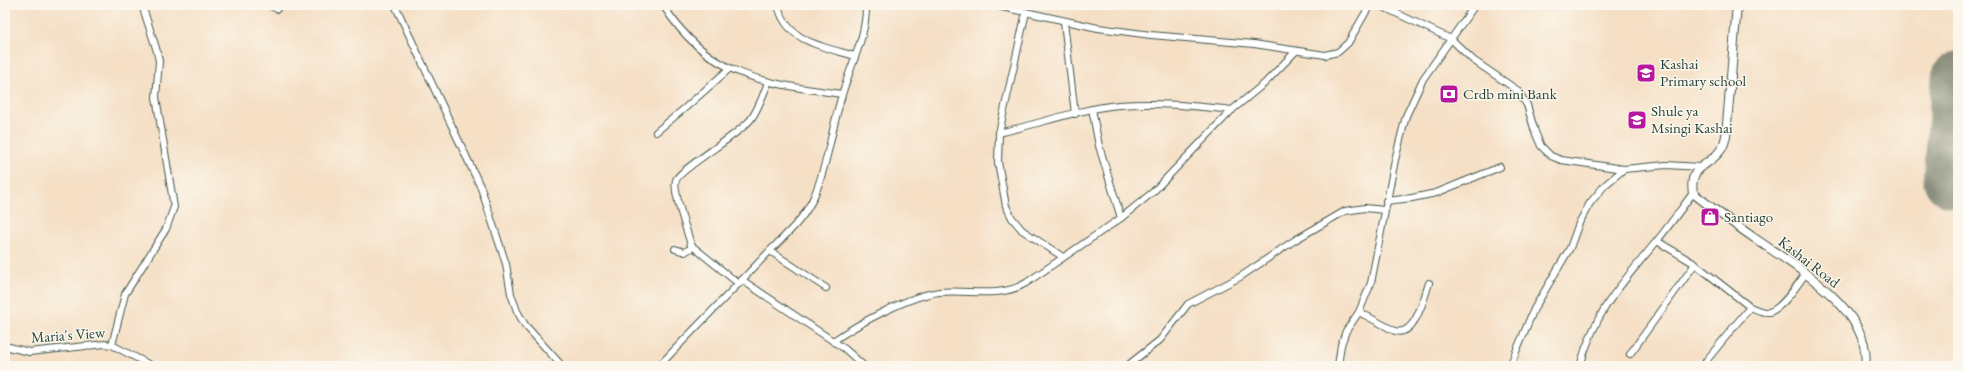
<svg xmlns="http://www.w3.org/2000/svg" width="1963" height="371" viewBox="0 0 1963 371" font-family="'EB Garamond',serif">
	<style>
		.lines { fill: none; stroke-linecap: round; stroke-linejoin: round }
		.runway { stroke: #8a8e7c; stroke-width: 53 }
		.minor-casing { stroke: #3f554a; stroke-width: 8 }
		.tertiary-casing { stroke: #3f554a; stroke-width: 10 }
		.minor { stroke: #fff; stroke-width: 6 }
		.tertiary { stroke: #fff; stroke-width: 8 }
		.labels { text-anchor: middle; stroke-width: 3; stroke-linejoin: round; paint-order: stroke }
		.poi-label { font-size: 15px; fill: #1f3d34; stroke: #fbf7ec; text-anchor: start }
		.street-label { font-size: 15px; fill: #1f3d34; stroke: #fbf7ec }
	</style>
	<rect width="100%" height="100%" fill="#fbf7ec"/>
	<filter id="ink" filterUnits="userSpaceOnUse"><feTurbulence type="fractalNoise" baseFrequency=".025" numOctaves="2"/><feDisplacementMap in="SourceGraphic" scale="8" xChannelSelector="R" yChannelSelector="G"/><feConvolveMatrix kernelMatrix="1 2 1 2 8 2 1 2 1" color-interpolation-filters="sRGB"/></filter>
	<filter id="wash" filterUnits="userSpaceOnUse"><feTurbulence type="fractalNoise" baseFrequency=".012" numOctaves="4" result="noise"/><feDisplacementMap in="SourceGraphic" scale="16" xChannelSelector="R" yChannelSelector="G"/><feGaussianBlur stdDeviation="0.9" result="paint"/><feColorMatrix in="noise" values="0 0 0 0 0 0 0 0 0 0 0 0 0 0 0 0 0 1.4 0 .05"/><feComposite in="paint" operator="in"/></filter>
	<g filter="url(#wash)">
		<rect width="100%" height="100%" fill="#f5dfc5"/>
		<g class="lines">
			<!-- runway -->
			<path class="runway" d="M1950 180 1958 78"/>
		</g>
	</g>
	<g filter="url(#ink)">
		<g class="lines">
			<!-- minor casing -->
			<g class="minor-casing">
				<g id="minor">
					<path d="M269 5 277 9"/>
					<path d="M395 5 481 188 506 264 511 294 517 311 525 325 562 366"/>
					<path d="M663 5C709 78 764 83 842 94"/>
					<path d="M778 5C786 42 824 47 855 56"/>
					<path d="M993 5 1098 28 1151 35 1254 44 1325 55 1338 52 1348 43 1370 5"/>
					<path d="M1379 5 1451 39 1473 60 1517 90 1527 105 1535 132 1541 146 1551 156 1561 160 1624 169 1666 165 1700 167"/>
					<path d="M1026 12 999 133 998 162 1006 206 1012 218 1022 230 1063 257"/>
					<path d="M1064 22 1075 114"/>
					<path d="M1092 109 1099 146 1121 218"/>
					<path d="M656 132 685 108 729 69"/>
					<path d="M999 133C1039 124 1078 109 1119 105 1157 102 1194 106 1232 110"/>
					<path d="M1386 201 1412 198 1436 193 1500 167"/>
					<path d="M1657 241 1695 264 1750 307C1756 309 1762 313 1769 312 1782 309 1798 284 1806 273"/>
					<path d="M691 245 739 284"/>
					<path d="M675 249 685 252 691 248V245C688 233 672 191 676 180 680 169 739 135 751 119 759 108 763 95 768 83"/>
					<path d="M770 251 826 288"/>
					<path d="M742 280 845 349 864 366"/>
					<path d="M1359 312 1395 331C1415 337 1424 298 1429 283"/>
					<path d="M833 341C858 324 908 296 939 292 968 289 1000 299 1026 283L1121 218 1153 192 1232 110 1265 83 1296 51"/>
					<path d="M112 345 125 294 166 229 174 207 156 97 159 61 156 48 142 5"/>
					<path d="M5 346 29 352 105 344 112 345 152 366"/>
					<path d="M1630 354 1695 264"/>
					<path d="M1706 361 1750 307"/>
					<path d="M659 366C693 330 728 295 762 259 781 238 804 222 815 194 828 163 832 127 842 95 850 66 867 36 866 5"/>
					<path d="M1127 366 1160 340 1188 304 1240 277 1295 240 1345 211 1365 208 1384 210"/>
					<path d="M1338 366 1341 345 1346 331 1359 312 1371 283 1395 160 1406 116 1423 79 1475 5"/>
					<path d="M1510 366 1534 309 1570 248 1579 223 1590 203 1605 185 1624 169"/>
					<path d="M1580 366C1596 309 1620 286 1656 242 1669 226 1681 209 1693 193"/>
				</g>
			</g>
			<!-- tertiary casing -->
			<g class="tertiary-casing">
				<path id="tertiary" d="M1737 5 1726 136C1725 140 1724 145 1722 148 1711 167 1688 164 1693 193 1714 210 1737 226 1760 242 1798 268 1873 312 1865 366"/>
			</g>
			<!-- minor -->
			<use href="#minor" class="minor"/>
			<!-- tertiary -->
			<use href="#tertiary" class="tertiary"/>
		</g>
	</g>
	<!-- icons -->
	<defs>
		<g id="school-square" transform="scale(1)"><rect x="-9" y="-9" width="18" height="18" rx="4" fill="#b5179e" stroke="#fbf7ec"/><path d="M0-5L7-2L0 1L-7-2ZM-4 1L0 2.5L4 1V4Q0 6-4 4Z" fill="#fff"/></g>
		<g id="bank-square" transform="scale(1)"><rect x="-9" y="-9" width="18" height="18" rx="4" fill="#b5179e" stroke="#fbf7ec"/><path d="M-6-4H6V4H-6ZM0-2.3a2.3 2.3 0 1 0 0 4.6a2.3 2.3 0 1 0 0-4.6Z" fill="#fff"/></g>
		<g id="shop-square" transform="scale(1)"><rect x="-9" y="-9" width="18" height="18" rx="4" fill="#b5179e" stroke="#fbf7ec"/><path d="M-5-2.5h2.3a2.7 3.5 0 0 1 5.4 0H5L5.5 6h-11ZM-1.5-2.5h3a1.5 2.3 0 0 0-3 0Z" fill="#fff"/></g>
	</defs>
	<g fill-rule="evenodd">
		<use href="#school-square" x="1646" y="73"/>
		<use href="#bank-square" x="1449" y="94"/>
		<use href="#school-square" x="1637" y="120"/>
		<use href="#shop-square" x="1710" y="217"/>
	</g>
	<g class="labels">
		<!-- poi labels -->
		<g class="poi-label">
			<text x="1660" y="69">Kashai<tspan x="1660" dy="17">Primary school</tspan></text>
			<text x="1463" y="99">Crdb mini Bank</text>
			<text x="1651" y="116">Shule ya<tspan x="1651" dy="17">Msingi Kashai</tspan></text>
			<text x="1724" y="222">Santiago</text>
		</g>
		<!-- street labels -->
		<g class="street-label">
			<text transform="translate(1809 262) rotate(38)" y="5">Kashai Road</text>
			<text transform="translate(68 335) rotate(-4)" y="5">Maria's View</text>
		</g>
	</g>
	<!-- margin -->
	<rect width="1963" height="371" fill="none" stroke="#fbf7ec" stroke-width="20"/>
</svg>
